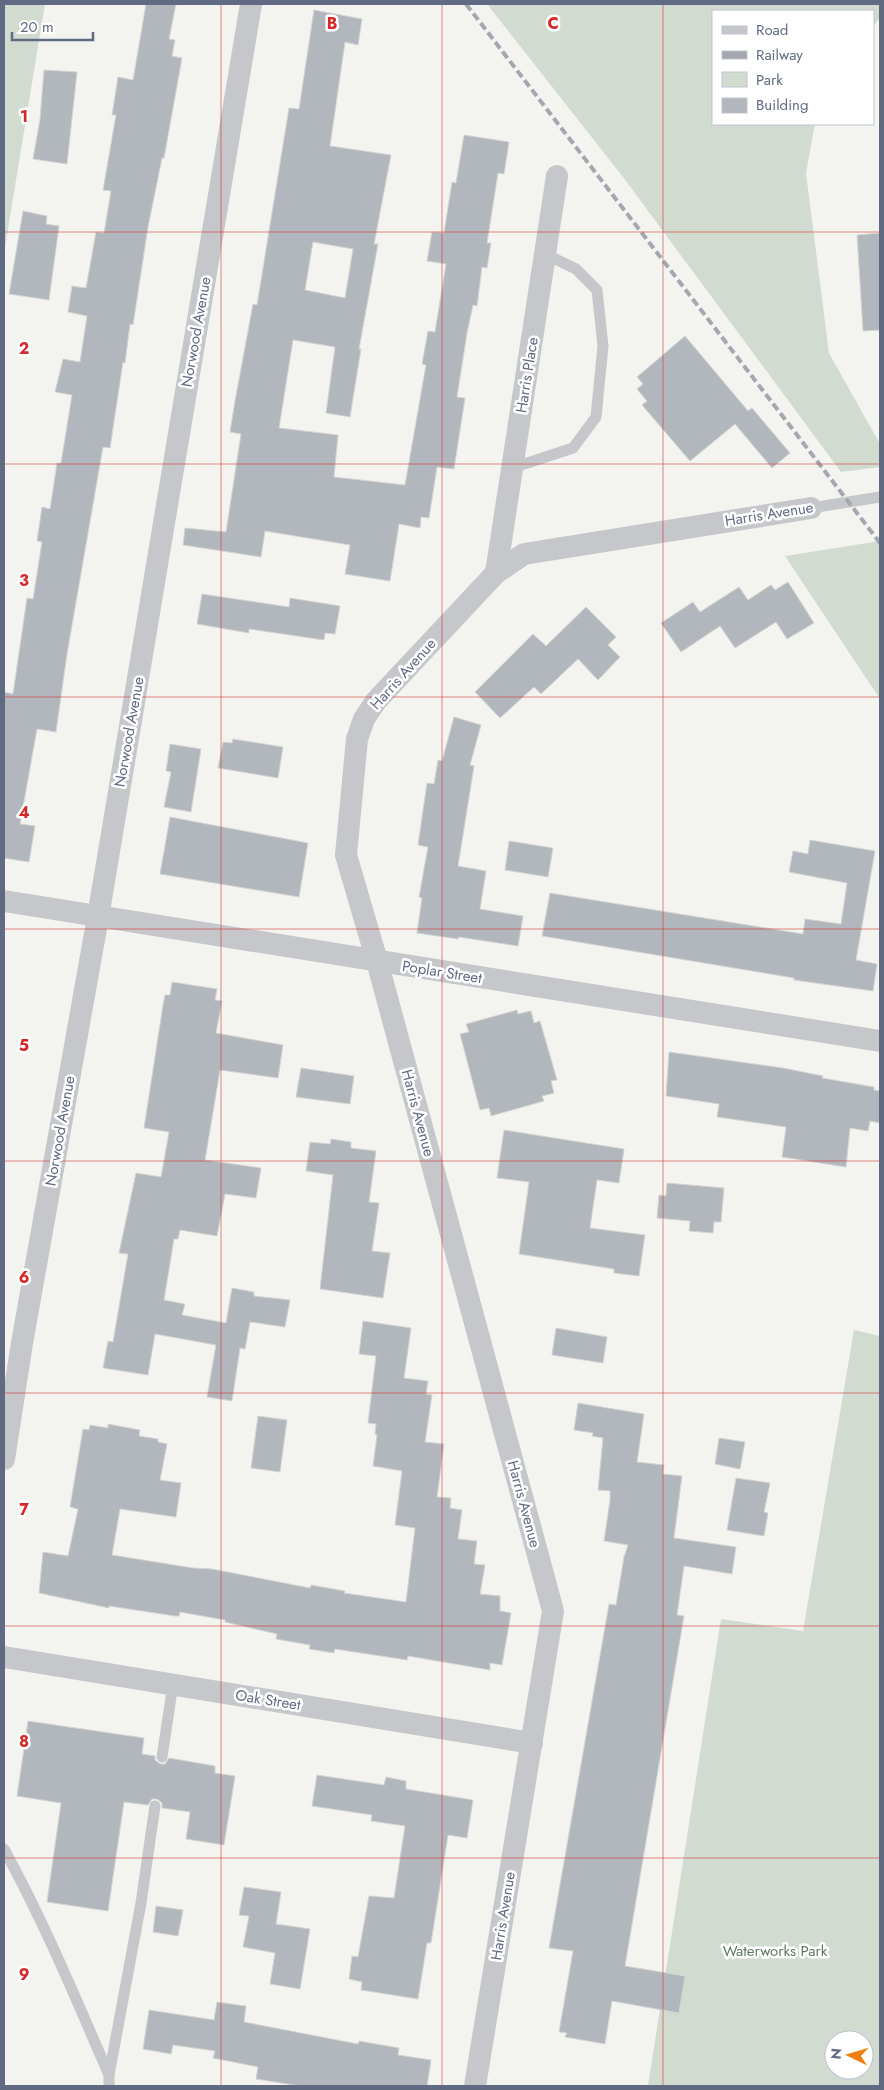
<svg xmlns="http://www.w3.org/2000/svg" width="884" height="2090" viewBox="0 0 884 2090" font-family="Jost,sans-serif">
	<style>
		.green { fill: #d1dbd0; fill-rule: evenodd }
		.building { fill: #b2b6bd; stroke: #d4d5d2; fill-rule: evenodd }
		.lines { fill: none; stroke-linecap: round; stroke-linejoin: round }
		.service { stroke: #c5c7cb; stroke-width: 11 }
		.minor { stroke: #c5c7cb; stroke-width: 22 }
		.rail { stroke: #a4a7af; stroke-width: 4; stroke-dasharray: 8 4; stroke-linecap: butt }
		.grid { fill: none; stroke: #d62828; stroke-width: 1; stroke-opacity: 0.55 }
		.labels { text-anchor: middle; stroke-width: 5; stroke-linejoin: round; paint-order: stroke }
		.street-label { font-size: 15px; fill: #606a83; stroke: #fff }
		.park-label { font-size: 15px; fill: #5f7961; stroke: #fff }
		.grid-label { font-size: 16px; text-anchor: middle; font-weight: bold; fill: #d62828; stroke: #fff; stroke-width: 5; stroke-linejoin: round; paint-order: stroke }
	</style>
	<rect width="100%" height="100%" fill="#f3f4ef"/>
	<!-- green -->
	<g class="green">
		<path d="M4 4H45L4 253Z"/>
		<path d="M487 4H880V18L873 26V11H713V124H815L806 173 829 353 880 444V467L841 472 623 177Z"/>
		<path d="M880 541V699L785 556Z"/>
		<path d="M854 1330 880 1336V2086H648L721 1619 803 1631ZM834 2040H864V2070H834Z"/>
	</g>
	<!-- building -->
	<g class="building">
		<path d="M146 4H176L169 39 175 40 172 56 182 58 164 158H162L148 227 133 325 130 324 125 363 123 362 110 448 103 447 67 654 56 732 37 729 20 824 35 826 29 862 4 858V692L13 694 27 598 33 599 42 542 37 541 42 507 50 509 57 463H61L72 395 55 392 63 359 80 362 87 316 68 312 72 286 86 288 96 232 104 233 111 191 103 190 116 115H112L118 77 133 80Z"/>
		<path d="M314 10 362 19 358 45 345 42 330 146 391 155 374 244H378L359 349H361L350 417 326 413 335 347 293 340 279 428 338 435 334 477 405 485 426 365 422 364 428 331 435 332 446 264 427 261 432 232 444 233 452 182 456 183 464 135 509 142 504 174 498 173 487 243H491L487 268 482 267 477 306 473 305 467 333 457 397 465 398 454 469 437 467 429 518 421 517 420 528 399 524 390 581 345 574 350 545 265 531 261 557 183 545 185 528 226 532 241 434 230 432 235 401 253 304 257 305 289 108 299 109ZM313 242 353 249 345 298 305 290Z"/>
		<path d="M44 70 77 72 67 164 33 159 40 119Z"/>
		<path d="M23 211 47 216 46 224 59 226 49 300 9 294Z"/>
		<path d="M880 233V330L863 331 857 235Z"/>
		<path d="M685 336 748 411 752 408 790 453 772 468 735 424 690 461 642 405 647 401 637 389 643 384 637 377Z"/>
		<path d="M788 582 814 623 787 639 776 622 735 648 720 626 681 652 661 623 693 602 700 612 739 587 748 600 771 585 775 590Z"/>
		<path d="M202 594 289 607 290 598 340 606 335 634 325 633 324 640 249 629V633L197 624Z"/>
		<path d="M586 607 616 637 608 645 620 657 598 680 578 659 541 694 534 687 500 718 475 692 533 634 546 646Z"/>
		<path d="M454 717 481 725 470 765 474 766 458 866 486 871 480 909 523 916 518 946 459 937 458 939 417 933 422 898 419 897 428 847 418 845 427 783 434 784 438 760 442 761Z"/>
		<path d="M233 739 283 747 278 778 218 768 223 742 232 743Z"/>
		<path d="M170 744 201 749 191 812 164 807 171 772 166 771Z"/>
		<path d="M170 817 308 843 299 897 160 874Z"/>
		<path d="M810 840 875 851 856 960 877 964 873 991 794 980V978L542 936 550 893 803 934 805 919 841 924 847 883 789 872 793 851 808 854Z"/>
		<path d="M509 841 553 848 548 877 505 870Z"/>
		<path d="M172 982 217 989 215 1000 222 1001 216 1033 283 1045 278 1078 220 1070 205 1160 261 1168 256 1198 225 1194 217 1236 180 1230 178 1239H174L164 1300 185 1304 182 1315 226 1323 232 1288 254 1292V1296L290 1300 285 1327 250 1322 245 1349 240 1348 232 1401 207 1397 216 1345 155 1334 148 1375 103 1368 108 1341 113 1342 128 1254 119 1253 136 1173 161 1177 169 1132 144 1128 163 1005 165 995H170Z"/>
		<path d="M517 1010 518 1014 531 1011 534 1023 540 1021 557 1080 551 1081 554 1093 542 1096 544 1101 491 1116 489 1108 480 1110 460 1034 469 1032 466 1024Z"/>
		<path d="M669 1052 783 1068 823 1076 822 1078 874 1087V1090L880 1091V1123L870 1121 868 1131 850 1128 846 1167 782 1157 786 1127 717 1117 719 1104 666 1096Z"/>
		<path d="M301 1068 354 1076 350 1104 296 1097Z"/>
		<path d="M504 1130 624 1149 619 1183 597 1180 590 1228 645 1235 639 1276 614 1273V1269L519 1254 529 1182 497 1178Z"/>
		<path d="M331 1139 351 1142V1148L376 1151 369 1202 379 1203 372 1251 390 1253 383 1298 320 1289 333 1175 306 1171 310 1142 330 1144Z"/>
		<path d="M667 1183 724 1188 721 1222H714L713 1233 689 1231 690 1221 657 1218 659 1195 666 1196Z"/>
		<path d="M363 1321 411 1328 404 1378 428 1381 426 1394 432 1395 425 1442 444 1444 437 1497 451 1498 450 1508 462 1510 458 1539 477 1541 474 1564 485 1565 480 1594 500 1596V1611L511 1613 502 1665 490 1663V1670L408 1656 407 1660 335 1649 334 1653 309 1649 310 1645 276 1639 277 1634 225 1622V1620L180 1612 179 1616H175L109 1606V1608L39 1593 43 1552 68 1556 78 1509 70 1507 83 1429 89 1430 90 1425 108 1428V1424L140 1430 139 1436 158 1439V1442L167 1444 160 1480 181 1483 176 1517 120 1509 112 1555 193 1568 212 1569 310 1588 311 1585 345 1591 344 1593 406 1602 415 1528 395 1525 402 1471 373 1466 377 1435 375 1434 376 1424 368 1423 376 1356 359 1354Z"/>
		<path d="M556 1328 607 1337 603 1363 552 1355Z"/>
		<path d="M578 1403 644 1414 637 1462 664 1465 663 1474 682 1476 674 1538 736 1547 732 1574 684 1566 677 1615 684 1616 625 1966 685 1976 679 2013 612 2001 605 2044 565 2037 567 2033 559 2032 573 1951 549 1948 609 1604 616 1605 624 1557 628 1545 604 1541 610 1500V1491L598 1490 603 1438 592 1436 593 1433 574 1430Z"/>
		<path d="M258 1416 287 1420 280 1472 251 1468Z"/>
		<path d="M719 1438 745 1442 740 1469 715 1464Z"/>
		<path d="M736 1478 770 1483 764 1512 768 1513 764 1536 727 1530Z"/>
		<path d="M28 1721 144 1738 142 1754 155 1756V1760L160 1764H165L169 1758 215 1766V1773L235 1776 224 1845 186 1839 190 1812 162 1808V1803L157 1799H152L148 1805 124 1802 108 1911 47 1902 61 1803 17 1796Z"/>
		<path d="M317 1775 384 1785 386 1777 406 1781V1789L473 1800 467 1838 448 1835 431 1943H427L418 1999 361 1990 362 1982 349 1979 352 1956 358 1957 369 1896 394 1898 405 1826 371 1821 372 1815 312 1806Z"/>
		<path d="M244 1887 281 1892 276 1924 310 1929 300 1989 270 1984 275 1953 243 1947 249 1916 239 1915Z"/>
		<path d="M156 1906 183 1910 178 1936 153 1932Z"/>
		<path d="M217 2002 246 2006 244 2022 358 2044 359 2041 399 2048 398 2055 431 2060 427 2086H300L256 2079 258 2067 213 2058 215 2051 173 2045 171 2054 143 2049 149 2010 214 2020Z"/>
	</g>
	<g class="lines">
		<!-- service -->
		<g class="service">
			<path d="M512 468 573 448 596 417 603 346 597 290 576 269 545 254"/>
			<path d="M811 508 880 497"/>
			<path d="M162 1757 173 1684"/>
			<path d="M4 1849C44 1922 76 1999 109 2075V2086"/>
			<path d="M109 2075 141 1903 155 1806"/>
		</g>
		<!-- minor -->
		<g class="minor">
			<path d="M496 573 557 176"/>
			<path d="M4 901 880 1041"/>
			<path d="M4 1459 22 1343 98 917 251 4"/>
			<path d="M4 1657 532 1743"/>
			<path d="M475 2086 553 1611 377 961 346 855 357 739 364 719 376 701 496 573 524 554 811 508"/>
		</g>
		<!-- rail -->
		<path class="rail" d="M466 4 880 543"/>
	</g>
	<!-- grid -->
	<path class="grid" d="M221 4V2086M442 4V2086M663 4V2086M4 232H880M4 464H880M4 697H880M4 929H880M4 1161H880M4 1393H880M4 1626H880M4 1858H880"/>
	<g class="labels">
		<!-- street labels -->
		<g class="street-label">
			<text transform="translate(196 332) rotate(-80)" y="5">Norwood Avenue</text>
			<text transform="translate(527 375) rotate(-81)" y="5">Harris Place</text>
			<text transform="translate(769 514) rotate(-9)" y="5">Harris Avenue</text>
			<text transform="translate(403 674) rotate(-48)" y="5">Harris Avenue</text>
			<text transform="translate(129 732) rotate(-80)" y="5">Norwood Avenue</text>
			<text transform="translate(442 972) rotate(9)" y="5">Poplar Street</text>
			<text transform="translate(418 1113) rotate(75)" y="5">Harris Avenue</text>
			<text transform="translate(60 1131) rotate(-80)" y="5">Norwood Avenue</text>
			<text transform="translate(524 1504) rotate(75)" y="5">Harris Avenue</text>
			<text transform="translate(268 1700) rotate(9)" y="5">Oak Street</text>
			<text transform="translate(503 1916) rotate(-81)" y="5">Harris Avenue</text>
		</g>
		<!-- park labels -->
		<g class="park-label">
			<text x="775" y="1956">Waterworks Park</text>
		</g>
	</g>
	<g class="grid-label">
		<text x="332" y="29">B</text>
		<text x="553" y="29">C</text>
		<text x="24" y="122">1</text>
		<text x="24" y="354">2</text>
		<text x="24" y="586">3</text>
		<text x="24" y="818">4</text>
		<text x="24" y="1051">5</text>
		<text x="24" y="1283">6</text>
		<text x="24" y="1515">7</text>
		<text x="24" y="1747">8</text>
		<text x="24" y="1980">9</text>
	</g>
	<!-- border -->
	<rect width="884" height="2090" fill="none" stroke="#606a83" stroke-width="10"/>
	<!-- legend -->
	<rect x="712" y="10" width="162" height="115" fill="#ffffff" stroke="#bfc3cd"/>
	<rect x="722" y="26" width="25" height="8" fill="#c5c7cb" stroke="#bfc3cd"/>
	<text x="756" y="35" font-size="15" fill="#606a83">Road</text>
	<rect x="722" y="51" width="25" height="8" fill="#a4a7af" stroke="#bfc3cd"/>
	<text x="756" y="60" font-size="15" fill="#606a83">Railway</text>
	<rect x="722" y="72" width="25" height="15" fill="#d1dbd0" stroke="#bfc3cd"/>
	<text x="756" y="85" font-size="15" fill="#606a83">Park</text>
	<rect x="722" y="98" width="25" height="15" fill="#b2b6bd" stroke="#bfc3cd"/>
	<text x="756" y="110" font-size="15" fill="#606a83">Building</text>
	<!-- north arrow -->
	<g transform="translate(849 2055) rotate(275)"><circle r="24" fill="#ffffff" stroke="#bfc3cd"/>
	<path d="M0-4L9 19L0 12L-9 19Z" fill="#f27f11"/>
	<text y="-8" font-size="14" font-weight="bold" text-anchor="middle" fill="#606a83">N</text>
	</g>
	<!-- scale -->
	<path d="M12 32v8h81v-8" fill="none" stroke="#606a83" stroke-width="2.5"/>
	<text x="20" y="32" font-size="15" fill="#606a83" stroke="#ffffff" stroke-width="4" paint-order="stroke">20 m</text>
</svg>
